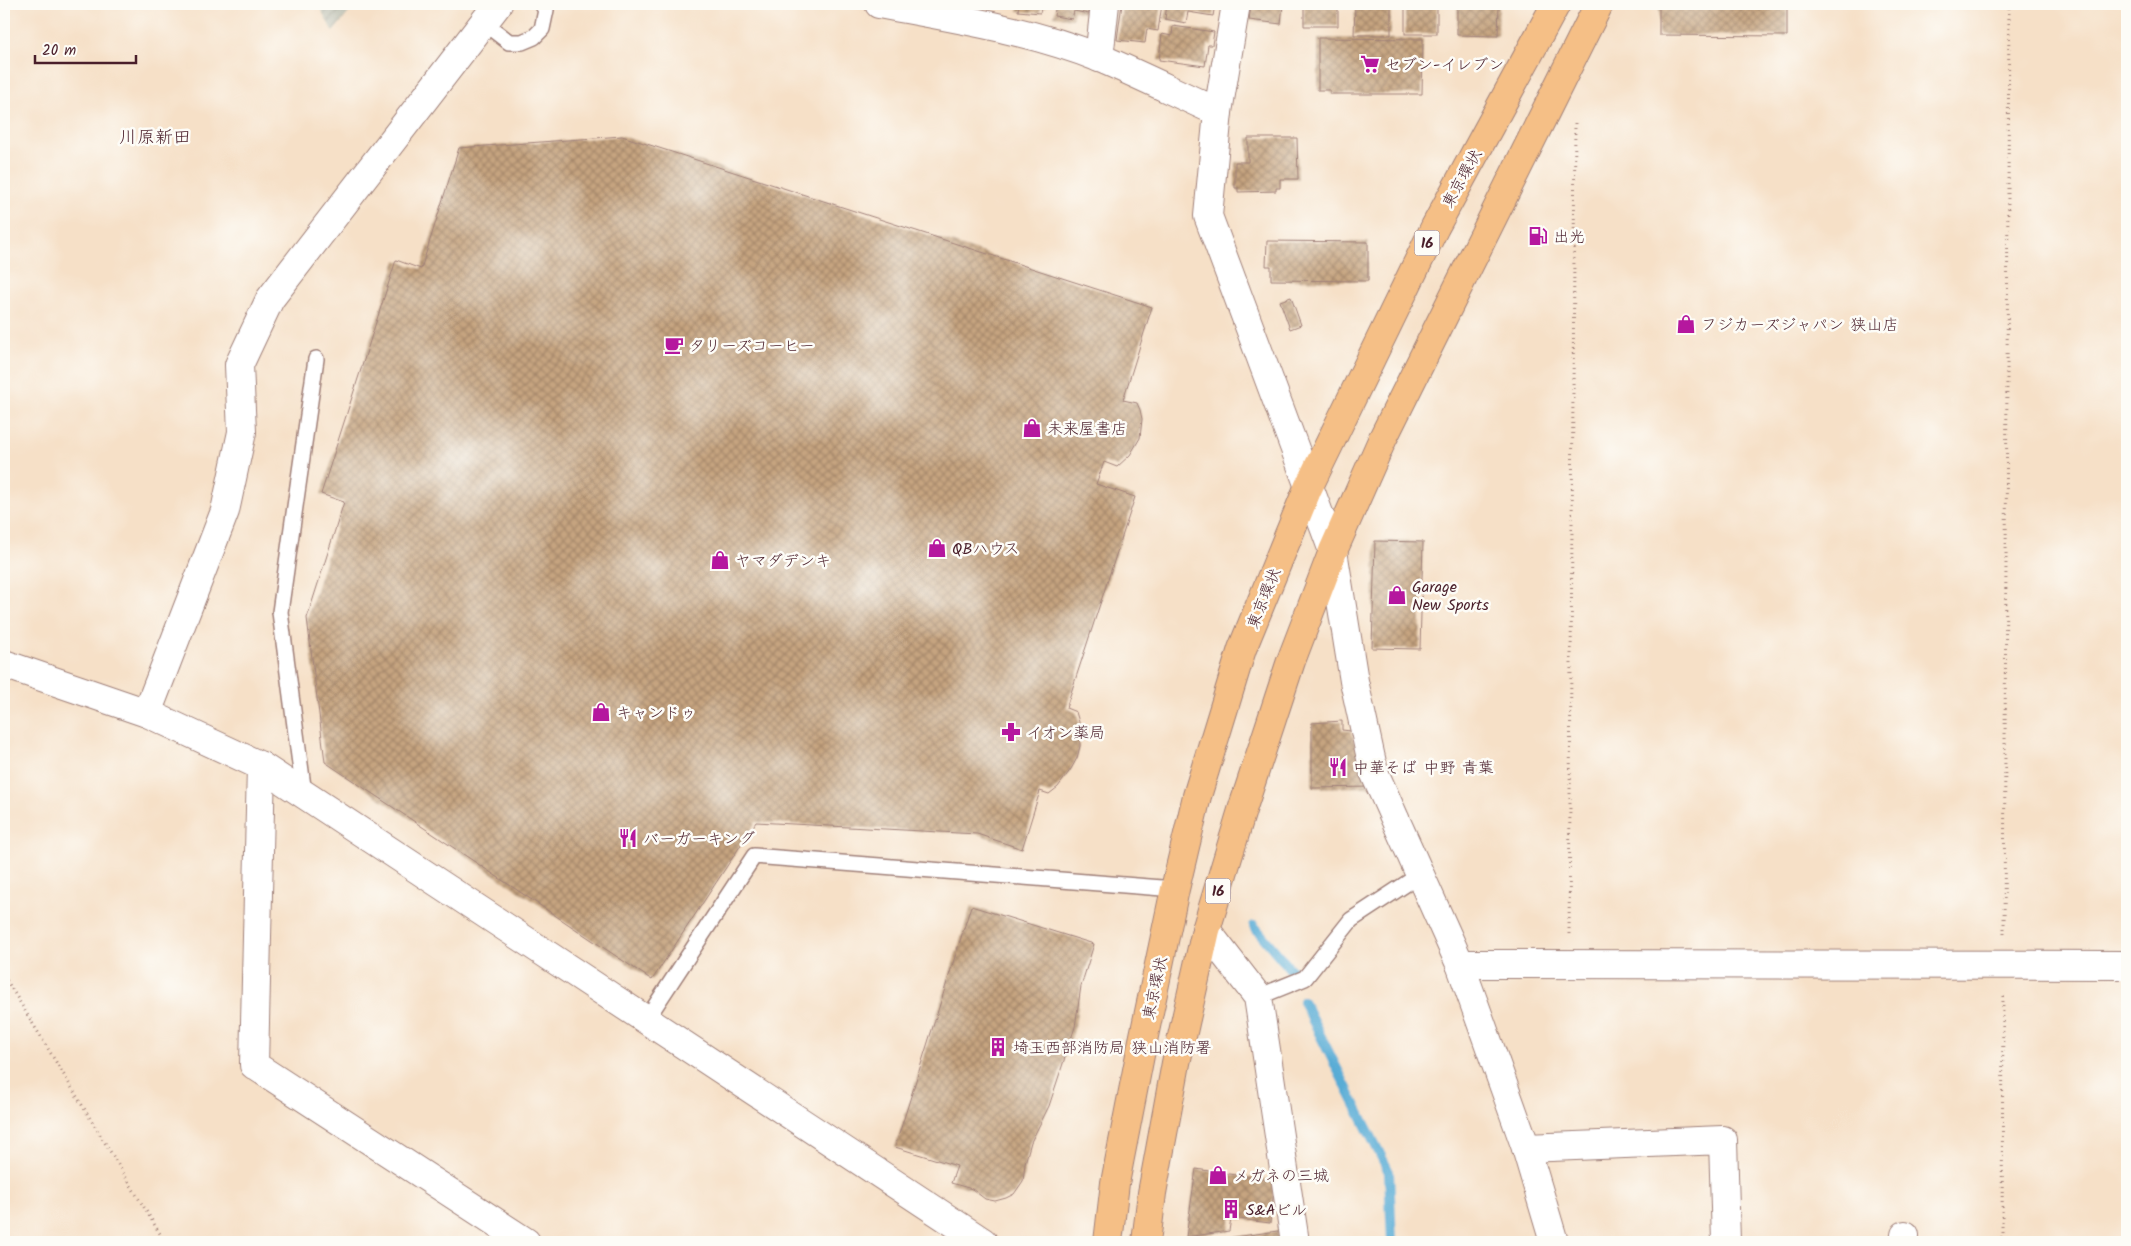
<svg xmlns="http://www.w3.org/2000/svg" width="2131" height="1246" viewBox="0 0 2131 1246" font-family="Kalam,'Klee One',sans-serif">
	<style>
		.industrial { fill: url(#industrial-furrows) }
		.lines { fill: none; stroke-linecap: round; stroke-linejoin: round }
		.stream { stroke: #59acd5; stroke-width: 10 }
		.building { fill: url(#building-cross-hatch) }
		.service-casing { stroke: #a08079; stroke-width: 18 }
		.minor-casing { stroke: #a08079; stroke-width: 30 }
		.tertiary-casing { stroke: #a08079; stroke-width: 30 }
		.trunk-casing { stroke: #a08079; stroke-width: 30 }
		.path { stroke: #a08079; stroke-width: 3; stroke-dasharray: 1 4; stroke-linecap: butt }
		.service { stroke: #fff; stroke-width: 15 }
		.minor { stroke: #fff; stroke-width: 28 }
		.tertiary { stroke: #fff; stroke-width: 28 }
		.trunk { stroke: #f5bf86; stroke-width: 28 }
		.labels { text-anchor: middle; stroke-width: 5; stroke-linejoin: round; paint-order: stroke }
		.shield { fill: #fdfcf7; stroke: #806168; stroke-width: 1 }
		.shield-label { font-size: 15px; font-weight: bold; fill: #4a1f2b }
		.poi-label { font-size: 16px; fill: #4a1f2b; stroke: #fdfcf7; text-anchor: start }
		.street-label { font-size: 16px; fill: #4a1f2b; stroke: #fdfcf7 }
		.neighbourhood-label { font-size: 18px; fill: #4a1f2b; stroke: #fdfcf7 }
	</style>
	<defs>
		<pattern id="industrial-furrows" width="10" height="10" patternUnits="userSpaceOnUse" patternTransform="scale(1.25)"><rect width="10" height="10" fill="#c4c6b9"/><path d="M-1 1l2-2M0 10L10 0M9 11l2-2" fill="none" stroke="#aaaa9f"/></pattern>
		<pattern id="building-cross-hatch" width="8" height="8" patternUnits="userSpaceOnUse" patternTransform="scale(1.25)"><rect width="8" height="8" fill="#c6a480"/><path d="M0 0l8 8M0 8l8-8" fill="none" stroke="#a38569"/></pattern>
	</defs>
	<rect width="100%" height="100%" fill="#fdfcf7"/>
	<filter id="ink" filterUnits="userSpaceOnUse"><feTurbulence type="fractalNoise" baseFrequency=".02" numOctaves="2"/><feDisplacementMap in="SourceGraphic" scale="10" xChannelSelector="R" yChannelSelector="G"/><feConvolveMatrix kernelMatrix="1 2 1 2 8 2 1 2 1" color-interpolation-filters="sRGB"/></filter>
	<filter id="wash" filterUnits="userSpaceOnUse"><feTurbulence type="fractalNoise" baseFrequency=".0096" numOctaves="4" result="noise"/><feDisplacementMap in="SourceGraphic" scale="20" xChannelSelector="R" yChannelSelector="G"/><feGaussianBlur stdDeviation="1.12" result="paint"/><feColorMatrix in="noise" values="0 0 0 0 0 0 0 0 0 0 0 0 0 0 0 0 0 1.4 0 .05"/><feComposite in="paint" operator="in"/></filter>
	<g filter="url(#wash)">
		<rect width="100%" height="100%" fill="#f6e0c7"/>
		<!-- industrial -->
		<path class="industrial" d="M318 4H356L333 32Z"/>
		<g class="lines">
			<!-- stream -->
			<g class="stream">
				<path d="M1254 926 1291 970"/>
				<path d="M1303 1001 1389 1172 1392 1242"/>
			</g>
		</g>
		<g id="blocks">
			<!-- building -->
			<g class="building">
				<path d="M1019 4H1046L1045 8H1041L1040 13 1018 11Z"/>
				<path d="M1056 4H1091L1089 14 1074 11 1072 19 1054 16Z"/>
				<path d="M1122 4H1162L1158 31 1147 29 1145 43 1117 40Z"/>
				<path d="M1167 4H1215L1213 16 1188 12 1186 23 1165 19Z"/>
				<path d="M1251 4H1283L1281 24 1249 20Z"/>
				<path d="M1304 4 1338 5V26H1304Z"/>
				<path d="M1355 4H1391V35H1354Z"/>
				<rect x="1405" y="4" width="32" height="30"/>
				<path d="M1457 4H1499L1498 36 1457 35Z"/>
				<path d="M1659 4H1787V36L1659 35Z"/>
				<path d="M1173 26 1214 32 1212 45H1208L1205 66 1159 60 1162 34 1172 36Z"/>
				<path d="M1318 38 1423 39 1422 94H1330V90H1318Z"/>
				<path d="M622 136 1152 307 1123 400 1137 403 1140 410 1142 419 1140 438 1130 455 1117 467 1104 462 1096 484 1135 497 1066 708 1076 712 1079 722 1080 746 1077 758 1071 769 1058 787 1049 794 1040 791 1022 849 977 834 756 822 652 980 325 762 307 618 344 502 321 494 396 260 421 269 459 148Z"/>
				<path d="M1248 138H1297L1298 179H1280V188H1276V191L1238 192V188H1235V162H1248Z"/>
				<path d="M1267 241 1368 242V281L1271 280V266H1266Z"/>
				<path d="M1291 297 1301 325 1290 329 1280 301Z"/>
				<path d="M1375 541 1423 542 1420 649 1372 648Z"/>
				<path d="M1342 721V730L1351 731 1371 787 1312 788V723Z"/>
				<path d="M971 906 1094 944 1081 986 1075 1027 1049 1106 1031 1142 1025 1163 1023 1181 1014 1194 1006 1198 995 1201 985 1199 972 1189 951 1183 957 1166 895 1147Z"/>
				<path d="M1196 1169 1275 1181 1270 1223 1231 1218 1229 1231 1186 1237Z"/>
				<path d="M1285 1230 1286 1242H1205V1241Z"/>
			</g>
		</g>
	</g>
	<g filter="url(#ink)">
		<use href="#blocks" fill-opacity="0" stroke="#a08079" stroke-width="1"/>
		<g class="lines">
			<!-- service casing -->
			<g class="service-casing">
				<g id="service">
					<path d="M483 22 509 42H522L534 37 542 29 546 10 542 4"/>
					<path d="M304 794 280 612 316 359"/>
					<path d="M1258 997 1305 978 1351 920 1421 874"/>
					<path d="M646 1020 754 856 1175 889"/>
				</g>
			</g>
			<!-- minor casing -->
			<g class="minor-casing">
				<g id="minor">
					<path d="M879 4C953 18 1030 30 1100 58 1140 75 1178 94 1218 112L1236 4"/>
					<path d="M1099 58 1105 4"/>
					<path d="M1333 551 1354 681 1374 772 1460 964 1526 1148 1554 1242"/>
					<path d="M4 664 147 713 261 766 983 1242"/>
					<path d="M147 713 225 511 242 432 239 365 270 299 498 4"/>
					<path d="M261 766 254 1065 526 1242"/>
					<path d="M1206 930 1258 997 1295 1242"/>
					<path d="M1460 964 2127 965"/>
					<path d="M1526 1148 1723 1140 1726 1242"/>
					<path d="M1904 1242 1905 1235"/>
				</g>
			</g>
			<!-- tertiary casing -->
			<g class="tertiary-casing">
				<path id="tertiary" d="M1218 112 1208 216 1333 551"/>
			</g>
			<!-- trunk casing -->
			<g class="trunk-casing">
				<g id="trunk">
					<path d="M1108 1242 1115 1183 1141 1050 1175 889 1197 796 1242 649 1308 488 1435 227 1556 4"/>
					<path d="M1146 1242 1152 1193 1176 1063 1206 930 1243 807 1291 661 1333 551 1383 438 1599 4"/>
				</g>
			</g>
			<!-- path -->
			<g class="path">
				<path d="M1569 934 1575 123"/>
				<path d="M2004 934 2009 4"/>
				<path d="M4 976 165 1242"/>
				<path d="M2002 1242 2003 995"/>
			</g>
			<!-- service -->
			<use href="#service" class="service"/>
			<!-- minor -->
			<use href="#minor" class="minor"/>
			<!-- tertiary -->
			<use href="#tertiary" class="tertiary"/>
			<!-- trunk -->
			<use href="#trunk" class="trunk"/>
		</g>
	</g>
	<!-- icons -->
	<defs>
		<g id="supermarket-bare" transform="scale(1.5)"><path d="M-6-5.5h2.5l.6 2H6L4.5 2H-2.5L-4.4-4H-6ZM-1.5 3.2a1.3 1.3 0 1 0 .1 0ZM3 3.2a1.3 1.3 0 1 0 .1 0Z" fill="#b5179e" stroke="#fdfcf7" stroke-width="2.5" paint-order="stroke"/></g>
		<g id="fuel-bare" transform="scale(1.5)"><path d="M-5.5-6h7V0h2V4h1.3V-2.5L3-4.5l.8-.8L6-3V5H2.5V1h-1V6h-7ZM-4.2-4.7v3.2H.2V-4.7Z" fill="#b5179e" stroke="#fdfcf7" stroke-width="2.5" paint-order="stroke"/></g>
		<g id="shop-bare" transform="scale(1.5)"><path d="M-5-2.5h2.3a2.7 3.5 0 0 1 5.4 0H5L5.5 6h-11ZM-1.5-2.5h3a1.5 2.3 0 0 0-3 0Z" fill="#b5179e" stroke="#fdfcf7" stroke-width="2.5" paint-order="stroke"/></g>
		<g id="cafe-bare" transform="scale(1.5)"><path d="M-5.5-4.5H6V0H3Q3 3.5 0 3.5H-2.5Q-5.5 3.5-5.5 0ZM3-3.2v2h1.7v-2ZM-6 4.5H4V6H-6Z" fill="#b5179e" stroke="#fdfcf7" stroke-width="2.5" paint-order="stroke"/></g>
		<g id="pharmacy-bare" transform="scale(1.5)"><path d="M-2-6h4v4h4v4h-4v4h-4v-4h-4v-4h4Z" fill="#b5179e" stroke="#fdfcf7" stroke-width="2.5" paint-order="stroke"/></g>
		<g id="restaurant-bare" transform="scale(1.5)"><path d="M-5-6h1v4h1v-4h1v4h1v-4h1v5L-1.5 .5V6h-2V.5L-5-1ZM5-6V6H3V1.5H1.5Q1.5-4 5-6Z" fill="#b5179e" stroke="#fdfcf7" stroke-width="2.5" paint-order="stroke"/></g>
		<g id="building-bare" transform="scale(1.5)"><path d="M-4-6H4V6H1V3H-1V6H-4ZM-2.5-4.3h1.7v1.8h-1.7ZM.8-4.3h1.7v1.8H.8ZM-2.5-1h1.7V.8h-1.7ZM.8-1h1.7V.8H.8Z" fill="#b5179e" stroke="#fdfcf7" stroke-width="2.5" paint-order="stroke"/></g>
	</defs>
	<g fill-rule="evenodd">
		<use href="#supermarket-bare" x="1370" y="64"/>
		<use href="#fuel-bare" x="1538" y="236"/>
		<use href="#shop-bare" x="1686" y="324"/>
		<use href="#cafe-bare" x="674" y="345"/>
		<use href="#shop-bare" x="1032" y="428"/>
		<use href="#shop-bare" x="937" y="548"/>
		<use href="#shop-bare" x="720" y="560"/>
		<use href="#shop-bare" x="1397" y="595"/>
		<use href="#shop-bare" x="601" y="712"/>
		<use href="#pharmacy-bare" x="1011" y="732"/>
		<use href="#restaurant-bare" x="1338" y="767"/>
		<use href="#restaurant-bare" x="628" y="838"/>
		<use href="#building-bare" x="998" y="1047"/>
		<use href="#shop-bare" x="1218" y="1175"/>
		<use href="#building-bare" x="1231" y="1209"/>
	</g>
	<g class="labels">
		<!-- shield labels -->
		<g class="shield">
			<rect x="1414.5" y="230.5" width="25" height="25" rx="4"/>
			<rect x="1205.5" y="878.5" width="25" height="25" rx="4"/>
		</g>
		<g class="shield-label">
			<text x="1427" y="248">16</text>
			<text x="1218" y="896">16</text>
		</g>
		<!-- poi labels -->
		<g class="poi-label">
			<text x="1385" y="70">セブン-イレブン</text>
			<text x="1553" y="242">出光</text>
			<text x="1701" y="330">フジカーズジャパン 狭山店</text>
			<text x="689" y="351">タリーズコーヒー</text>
			<text x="1047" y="434">未来屋書店</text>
			<text x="952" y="554">QBハウス</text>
			<text x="735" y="566">ヤマダデンキ</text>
			<text x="1412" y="592">Garage<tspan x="1412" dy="18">New Sports</tspan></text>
			<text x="616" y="718">キャンドゥ</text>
			<text x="1026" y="738">イオン薬局</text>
			<text x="1353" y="773">中華そば 中野 青葉</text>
			<text x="643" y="844">バーガーキング</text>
			<text x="1013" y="1053">埼玉西部消防局 狭山消防署</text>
			<text x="1233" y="1181">メガネの三城</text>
			<text x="1246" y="1215">S&amp;Aビル</text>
		</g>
		<!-- street labels -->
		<g class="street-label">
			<text transform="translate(1461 178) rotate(-61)" y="6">東京環状</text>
			<text transform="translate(1263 598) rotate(-68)" y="6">東京環状</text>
			<text transform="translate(1154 988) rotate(-78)" y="6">東京環状</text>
		</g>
		<!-- neighbourhood labels -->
		<g class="neighbourhood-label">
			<text x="155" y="143">川原新田</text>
		</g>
	</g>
	<!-- margin -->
	<rect width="2131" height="1246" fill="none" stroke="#fdfcf7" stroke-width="20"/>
	<!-- scale -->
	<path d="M35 55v8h101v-8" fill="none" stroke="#4a1f2b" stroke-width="2.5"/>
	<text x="42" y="55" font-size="15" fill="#4a1f2b" stroke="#fdfcf7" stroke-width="4" paint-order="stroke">20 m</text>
</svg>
